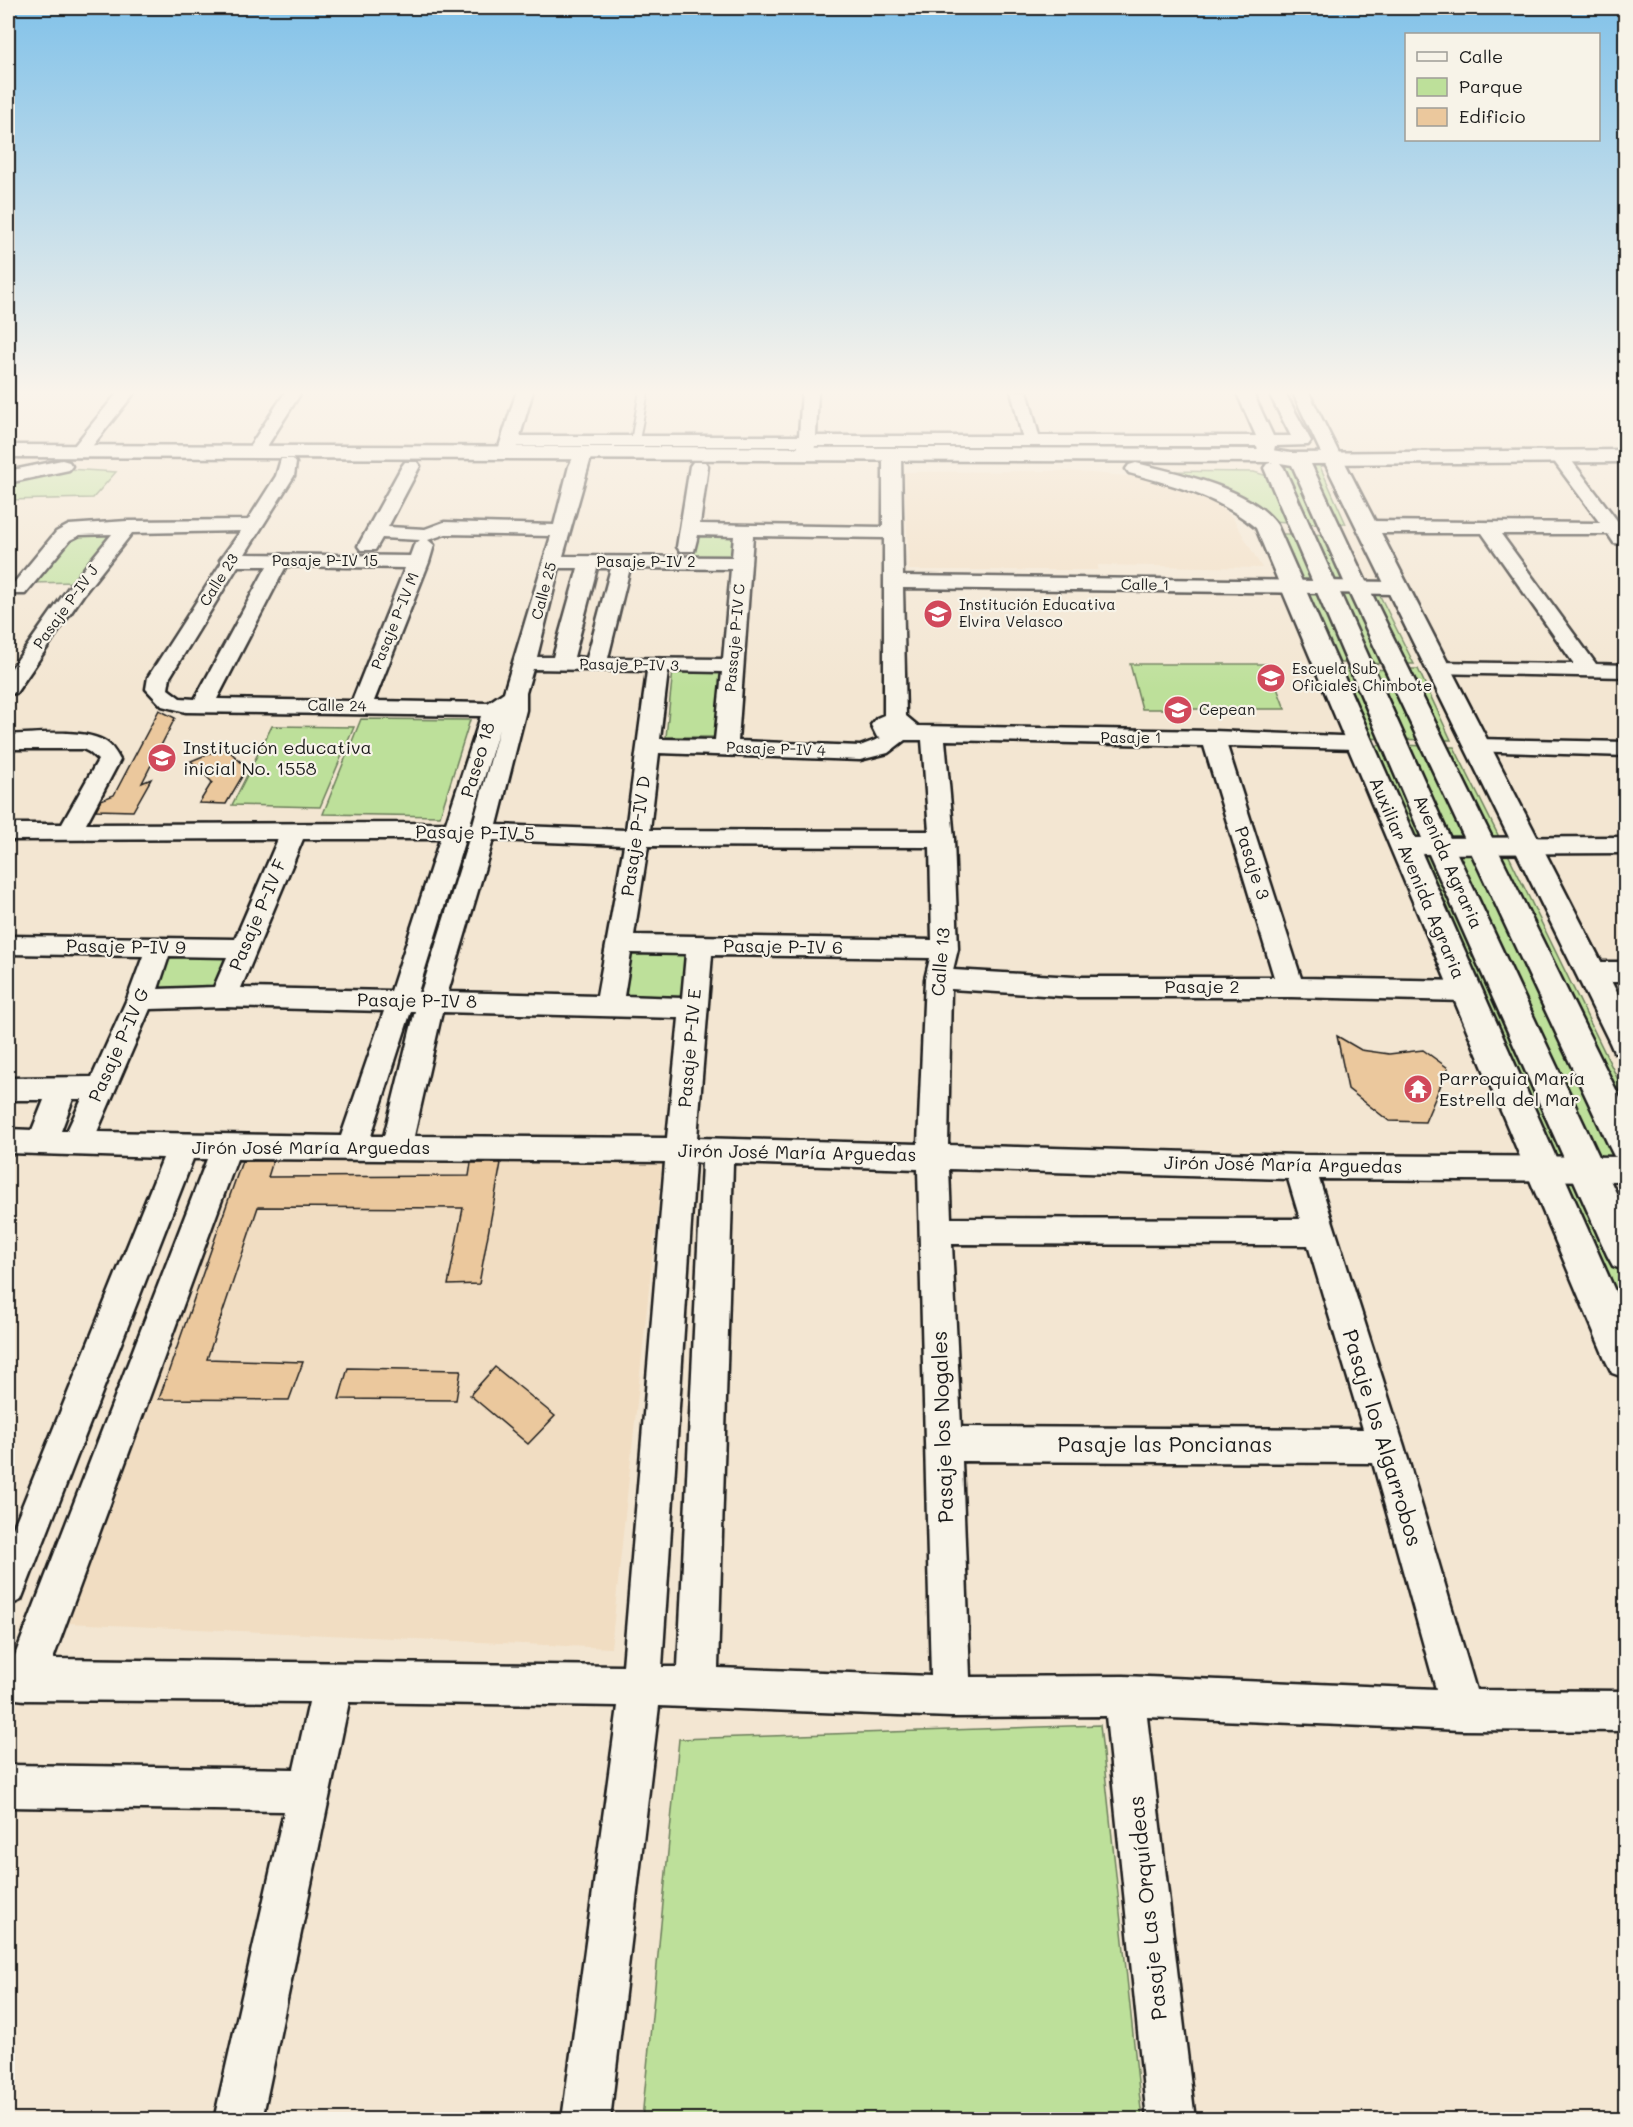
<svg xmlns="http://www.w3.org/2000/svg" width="1633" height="2127" viewBox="0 0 1633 2127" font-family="Mali,sans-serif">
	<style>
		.built { fill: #f1ddc2 }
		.green { fill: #bde09a; stroke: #6c7e5b; stroke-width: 1.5 }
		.building { fill: #ebc89d; stroke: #1c1c1c; stroke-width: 1.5 }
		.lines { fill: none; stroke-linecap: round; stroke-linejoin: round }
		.lane-casing { stroke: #1c1c1c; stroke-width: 4 }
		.street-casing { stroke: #1c1c1c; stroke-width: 5 }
		.secondary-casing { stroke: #1c1c1c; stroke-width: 5 }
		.primary-casing { stroke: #1c1c1c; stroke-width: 5 }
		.lane { fill: #f7f3e8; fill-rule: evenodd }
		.street { fill: #f7f3e8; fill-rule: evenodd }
		.secondary { fill: #f7f3e8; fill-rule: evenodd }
		.primary { fill: #f7f3e8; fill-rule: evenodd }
		.labels { text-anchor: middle; stroke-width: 4.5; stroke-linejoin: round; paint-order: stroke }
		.far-street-label { font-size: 15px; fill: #1c1c1c; stroke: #f7f3e8 }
		.far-poi-label { font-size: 15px; fill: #1c1c1c; stroke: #f7f3e8; text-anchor: start }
		.poi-label { font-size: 18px; fill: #1c1c1c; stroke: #f7f3e8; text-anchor: start }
		.street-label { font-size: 18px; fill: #1c1c1c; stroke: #f7f3e8 }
		.near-street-label { font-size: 21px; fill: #1c1c1c; stroke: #f7f3e8 }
	</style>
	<rect width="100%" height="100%" fill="#f3e6d2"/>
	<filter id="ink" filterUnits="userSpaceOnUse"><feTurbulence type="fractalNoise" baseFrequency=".0167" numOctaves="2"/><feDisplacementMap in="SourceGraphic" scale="12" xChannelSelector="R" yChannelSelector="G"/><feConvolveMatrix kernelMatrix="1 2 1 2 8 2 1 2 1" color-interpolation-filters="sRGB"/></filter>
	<g filter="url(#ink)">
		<!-- built -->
		<g class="built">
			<path d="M1067 471 1138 477 1165 483 1215 502 1233 518 1262 568 1098 565V570H909L904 472Z"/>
			<path d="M241 1156H663L611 1648 67 1623Z"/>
		</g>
		<!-- green -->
		<g class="green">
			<path d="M1286 462H1295L1323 524 1302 523 1282 467Z"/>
			<path d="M1302 462H1318L1346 524H1330Z"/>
			<path d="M67 469 116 472 93 498 8 500V484L26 477Z"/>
			<path d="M1159 471 1254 472 1271 477 1289 522 1270 521Z"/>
			<path d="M70 531H112L76 582 32 583Z"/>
			<path d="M694 533 736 534 733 557 691 556Z"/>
			<path d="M1280 534H1297L1317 584 1299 583Z"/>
			<path d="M1309 534 1327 535 1350 584 1331 583Z"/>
			<path d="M1332 590 1354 591 1388 664 1365 663Z"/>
			<path d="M1362 590H1377L1414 664H1398Z"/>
			<path d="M1301 591H1320L1354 663H1333Z"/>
			<path d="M1130 664H1268L1285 709H1142Z"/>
			<path d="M1334 669H1357L1388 739 1364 738Z"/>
			<path d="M1367 669 1394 670 1425 740 1396 739Z"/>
			<path d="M1401 669H1418L1451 740H1434Z"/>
			<path d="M673 670H721L717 737H666Z"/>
			<path d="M361 719 470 720 440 816 323 814Z"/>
			<path d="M272 726 354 727 320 807 232 805Z"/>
			<path d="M1369 745 1392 746 1435 842H1407Z"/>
			<path d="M1398 745 1429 746 1476 843 1442 842Z"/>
			<path d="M1436 747H1454L1502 843H1483Z"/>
			<path d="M1410 847H1437L1577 1160 1543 1159Z"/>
			<path d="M1446 848 1479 849 1625 1158 1588 1162Z"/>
			<path d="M1487 848H1505L1625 1094V1137Z"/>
			<path d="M631 951 687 953 683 1001 622 996Z"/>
			<path d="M167 952H230L216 992 152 990Z"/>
			<path d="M1547 1173 1582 1174 1625 1270V1348Z"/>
			<path d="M1100 1725 1142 2119H642L679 1739Z"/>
		</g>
		<!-- building -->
		<g class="building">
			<path d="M159 710 175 718 142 783 151 779 133 811 96 810 101 800 114 795Z"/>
			<path d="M225 747 247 768 226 804 199 803 212 782 191 761Z"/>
			<path d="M1337 1036 1361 1050 1389 1054 1423 1050 1448 1068 1425 1122 1389 1121 1348 1089Z"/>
			<path d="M242 1161H273L268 1177 469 1176 471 1163H501L479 1284 448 1285 463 1208 258 1207 207 1359 303 1362 289 1400 159 1399Z"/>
			<path d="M495 1367 555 1416 528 1444 470 1395Z"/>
			<path d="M348 1368 461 1370 456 1400 339 1399Z"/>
		</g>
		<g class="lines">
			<!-- lane casing -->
			<g class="lane-casing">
				<path id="lane" d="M640 391H648L639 441 635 443 631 441Z"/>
			</g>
			<!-- street casing -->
			<g class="street-casing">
				<g id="street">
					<path d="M8 391H18L14 397 8 399Z"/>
					<path d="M119 391H136L86 454H74L71 450 74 446Z"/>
					<path d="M286 391H302L261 456H249L246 452Z"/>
					<path d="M517 391H533L520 436H799L802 391H818L816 436H1022L1011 391H1027L1039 436H1256L1236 391H1252L1273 436H1291L1268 391H1284L1311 441 1308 445 1275 446 1272 459H1260L1257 446H815L812 459H800L797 455 798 446H517L512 457H500L497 453Z"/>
					<path d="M1292 391H1308L1341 457 1338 461H1326L1323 457Z"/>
					<path d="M583 449 589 450 592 454 563 556 732 557 734 536 698 535 694 551H680L677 547 690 466 693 462H705L708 466 700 524 883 527V455L886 451H898L901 455 903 576 1397 582 1404 584 1407 588 1404 592 1397 594 903 588 906 716 918 726 1213 731 1366 737 1369 742 1366 747 1358 749 1227 746 1301 978 1466 981 1476 984 1480 991 1476 998 1466 1001 1291 997H1074L951 989 948 1145 1300 1155 1626 1157V1181L1319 1179 1404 1446 1476 1690 1626 1691V1731L1462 1730 1147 1717 1195 2120H1147L1106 1716 951 1717 659 1706 610 2120H562L618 1706 349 1702 262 2120H214L284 1811 8 1807V1765L294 1769 309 1702 25 1700 8 1698V1658H14L207 1159H193L21 1600 8 1606V1541L163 1158 8 1153V1129L32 1130 44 1100H8V1078L92 1077 127 999 143 956 8 954V936L235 939 278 839 8 840V824H62L98 760 89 752 83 749H8V735C33 734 84 728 106 742 112 746 116 753 120 760L86 824 446 823 481 716 186 712 162 706 146 689 148 677 222 562 220 560 241 531 132 533 83 595 16 693 8 694V673L69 587 112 534 80 535 70 540 25 594H11L8 590 56 532 69 525 127 521 248 520 276 476 281 459H293L296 463 294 476 245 554 410 556 414 545 420 540 382 538 375 550H361L358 546 402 466 405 462H417L420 466 388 527 425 529 444 522 554 525 569 466 577 450ZM446 534 551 536 504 692 488 703 374 701 429 562 434 545 428 540ZM753 536 884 538V715L877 718 871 725 877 737 881 738 860 746 738 741ZM238 566H267L195 699 180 698 168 689 170 677ZM286 566 405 568 352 701 217 699ZM559 568H578L553 657H537ZM597 568H611L587 658 574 657ZM630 568 731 569 723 659 608 658ZM533 669 647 671 626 830 497 825 526 710V693ZM668 671 722 672 715 740 660 739ZM499 729 473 824H470ZM905 740H922L929 831 650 830 659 753 860 760 888 753ZM945 740 1204 746 1274 977H1074L953 970 958 949 954 839ZM303 839H440L391 991 241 988ZM465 839H469L421 992H418ZM493 840 624 845 597 996 448 992ZM648 846 930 847 932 940 634 935ZM631 953 686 954 682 998 624 996ZM712 955 930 958 925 979 918 1144 697 1138ZM169 956 227 957 214 987 158 989ZM223 1007 384 1011 341 1136 97 1132 150 1009ZM411 1011H415L384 1136H371ZM442 1012 679 1018 667 1138 414 1136ZM73 1099H82L67 1131H61ZM237 1159 665 1162 623 1666 53 1659ZM695 1162 702 1163 678 1667H662ZM733 1163 918 1169 931 1676 718 1668ZM949 1169 1288 1179 1300 1219 951 1218ZM952 1244 1308 1245 1363 1429 961 1427ZM962 1461 1373 1463 1436 1689 1124 1676 970 1677Z"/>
					<path d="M1559 451 1565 452 1619 523H1626V544L1614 543 1608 534H1501L1596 664 1626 665V677L1430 673 1427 668 1430 663 1438 662 1574 664 1482 533H1368L1361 531 1359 527 1361 523 1368 521 1600 523 1550 456 1553 452Z"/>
					<path d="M1477 739 1626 742V756L1469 751 1466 746 1469 741Z"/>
					<path d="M1626 837V853L1403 854 1394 852 1391 846 1394 840 1403 838Z"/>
					<path d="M1592 962H1626V982H1592L1583 979 1579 972 1583 965Z"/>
				</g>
			</g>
			<!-- secondary casing -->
			<g class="secondary-casing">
				<g id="secondary">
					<path d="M1332 451 1339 453 1342 457 1626 1010V1055L1614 1052 1610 1043 1322 457 1325 453Z"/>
					<path d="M1136 463C1177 473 1252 488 1277 525L1626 1316V1378L1612 1373 1606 1361 1256 528C1220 497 1174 485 1129 473L1126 469 1129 465Z"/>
				</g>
			</g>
			<!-- primary casing -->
			<g class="primary-casing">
				<g id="primary">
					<path d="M8 445 1266 449 1290 453 1626 450V462L1311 464 1369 588 1626 1110V1160L1614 1156 1609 1146 1347 588 1292 465 1280 463 1284 468 1453 845 1626 1214V1271L1613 1266 1607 1255 1425 845 1264 468 1267 464 1273 462 8 457Z"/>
					<path d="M62 460 69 462 72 466 69 470 8 483V471Z"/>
				</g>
			</g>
			<!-- lane -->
			<use href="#lane" class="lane"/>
			<!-- street -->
			<use href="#street" class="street"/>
			<!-- secondary -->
			<use href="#secondary" class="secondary"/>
			<!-- primary -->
			<use href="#primary" class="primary"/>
		</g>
	</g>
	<!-- sky -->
	<linearGradient id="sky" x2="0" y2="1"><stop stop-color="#82c2e9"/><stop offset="0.57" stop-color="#faf4eb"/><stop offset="1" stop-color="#faf4eb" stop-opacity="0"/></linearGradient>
	<rect width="1633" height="689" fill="url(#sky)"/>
	<!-- icons -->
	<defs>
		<g id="school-disc" transform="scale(1.5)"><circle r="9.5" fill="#d1495b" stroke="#f7f3e8"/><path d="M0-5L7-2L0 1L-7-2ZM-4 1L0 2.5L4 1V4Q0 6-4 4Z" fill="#fff"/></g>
		<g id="temple-disc" transform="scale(1.5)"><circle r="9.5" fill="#d1495b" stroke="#f7f3e8"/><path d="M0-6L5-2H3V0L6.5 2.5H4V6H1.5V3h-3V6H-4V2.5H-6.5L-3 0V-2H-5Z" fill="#fff"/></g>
	</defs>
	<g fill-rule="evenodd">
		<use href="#school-disc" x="938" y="614"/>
		<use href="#school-disc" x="1271" y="678"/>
		<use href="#school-disc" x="1178" y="710"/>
		<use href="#school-disc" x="162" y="758"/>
		<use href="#temple-disc" x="1418" y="1089"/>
	</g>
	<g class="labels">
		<!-- far-street labels -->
		<g class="far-street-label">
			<text x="325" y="566">Pasaje P-IV 15</text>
			<text x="646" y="567">Pasaje P-IV 2</text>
			<text transform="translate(219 580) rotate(-58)" y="5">Calle 23</text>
			<text transform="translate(1145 585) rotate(1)" y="5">Calle 1</text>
			<text transform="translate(544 591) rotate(-75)" y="5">Calle 25</text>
			<text transform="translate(66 607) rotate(-54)" y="5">Pasaje P-IV J</text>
			<text transform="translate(395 621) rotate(-68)" y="5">Pasaje P-IV M</text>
			<text transform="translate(735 638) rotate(-85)" y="5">Passaje P-IV C</text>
			<text transform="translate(629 665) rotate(1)" y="5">Pasaje P-IV 3</text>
			<text transform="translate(337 706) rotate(1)" y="5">Calle 24</text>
			<text x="1131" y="743">Pasaje 1</text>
			<text transform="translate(776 749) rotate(2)" y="5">Pasaje P-IV 4</text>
		</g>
		<!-- far-poi labels -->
		<g class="far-poi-label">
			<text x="959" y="610">Institución Educativa<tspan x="959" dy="17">Elvira Velasco</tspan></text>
			<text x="1292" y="674">Escuela Sub<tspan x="1292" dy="17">Oficiales Chimbote</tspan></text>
			<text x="1199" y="715">Cepean</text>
		</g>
		<!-- poi labels -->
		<g class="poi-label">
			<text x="183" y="754">Institución educativa<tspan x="183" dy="21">inicial No. 1558</tspan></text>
			<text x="1439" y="1085">Parroquia María<tspan x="1439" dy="21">Estrella del Mar</tspan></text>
		</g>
		<!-- street labels -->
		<g class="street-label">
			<text transform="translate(478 760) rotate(-73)" y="6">Paseo 18</text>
			<text transform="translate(475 833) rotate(1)" y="6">Pasaje P-IV 5</text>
			<text transform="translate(636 836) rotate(-82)" y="6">Pasaje P-IV D</text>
			<text transform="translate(1448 862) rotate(66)" y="6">Avenida Agraria</text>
			<text transform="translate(1252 863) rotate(72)" y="6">Pasaje 3</text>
			<text transform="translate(1417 878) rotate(67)" y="6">Auxiliar Avenida Agraria</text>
			<text transform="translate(258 915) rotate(-67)" y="6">Pasaje P-IV F</text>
			<text transform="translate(126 947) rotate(1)" y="6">Pasaje P-IV 9</text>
			<text transform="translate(783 947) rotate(1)" y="6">Pasaje P-IV 6</text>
			<text transform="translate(941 962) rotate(-85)" y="6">Calle 13</text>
			<text x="1202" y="993">Pasaje 2</text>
			<text transform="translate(417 1001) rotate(1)" y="6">Pasaje P-IV 8</text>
			<text transform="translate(119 1045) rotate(-66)" y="6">Pasaje P-IV G</text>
			<text transform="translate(690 1048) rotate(-85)" y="6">Pasaje P-IV E</text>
			<text x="311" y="1154">Jirón José María Arguedas</text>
			<text transform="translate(797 1153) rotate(1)" y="6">Jirón José María Arguedas</text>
			<text transform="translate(1283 1165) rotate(1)" y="6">Jirón José María Arguedas</text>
		</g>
		<!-- near-street labels -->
		<g class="near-street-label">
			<text transform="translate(943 1427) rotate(-92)" y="7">Pasaje los Nogales</text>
			<text transform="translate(1382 1438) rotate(73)" y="7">Pasaje los Algarrobos</text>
			<text x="1165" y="1452">Pasaje las Poncianas</text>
			<text transform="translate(1148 1908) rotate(-96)" y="7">Pasaje Las Orquídeas</text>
		</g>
	</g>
	<!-- margin -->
	<rect width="1633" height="2127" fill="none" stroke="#f7f3e8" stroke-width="30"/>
	<rect x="15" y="15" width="1603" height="2097" fill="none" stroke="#1c1c1c" stroke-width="2" filter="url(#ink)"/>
	<!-- legend -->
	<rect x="1405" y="33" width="195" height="108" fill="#f7f3e8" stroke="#9f9d96" stroke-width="1.5"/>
	<rect x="1417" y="52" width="30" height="9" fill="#f7f3e8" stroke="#9f9d96" stroke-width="1.5"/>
	<text x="1459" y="63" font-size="18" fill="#1c1c1c">Calle</text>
	<rect x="1417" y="78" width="30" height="18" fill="#bde09a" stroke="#9f9d96" stroke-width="1.5"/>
	<text x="1459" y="93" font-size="18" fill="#1c1c1c">Parque</text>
	<rect x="1417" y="108" width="30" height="18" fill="#ebc89d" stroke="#9f9d96" stroke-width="1.5"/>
	<text x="1459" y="123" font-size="18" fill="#1c1c1c">Edificio</text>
</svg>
